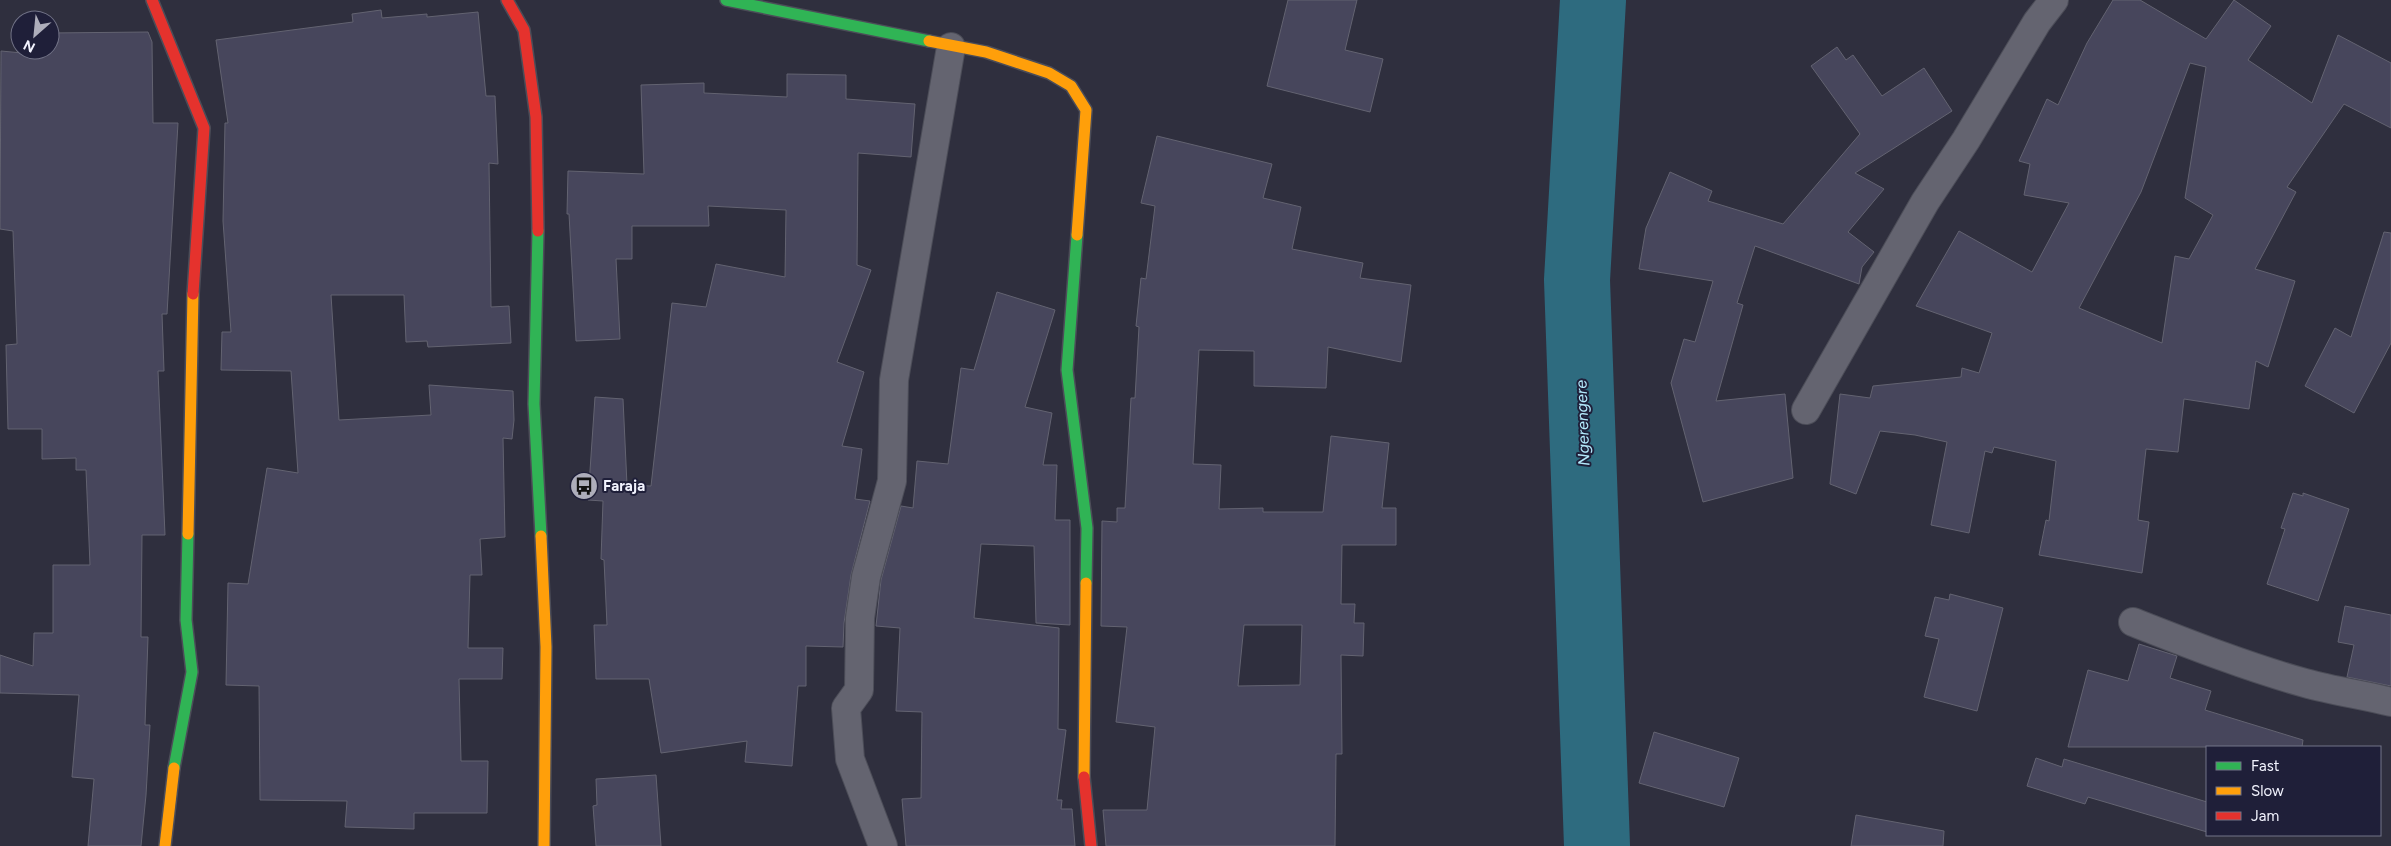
<svg xmlns="http://www.w3.org/2000/svg" width="2391" height="846" viewBox="0 0 2391 846" font-family="Figtree,sans-serif">
	<style>
		.lines { fill: none; stroke-linecap: round; stroke-linejoin: round }
		.river { stroke: #2e6b7f; stroke-width: 66 }
		.building { fill: #47465c; stroke: #636371; fill-rule: evenodd }
		.street-casing { stroke: #4c4d58; stroke-width: 30 }
		.fast-casing { stroke: #4c4d58; stroke-width: 14 }
		.slow-casing { stroke: #4c4d58; stroke-width: 14 }
		.jam-casing { stroke: #4c4d58; stroke-width: 14 }
		.street { stroke: #646470; stroke-width: 28 }
		.fast { stroke: #30b455; stroke-width: 11 }
		.slow { stroke: #ff9f0a; stroke-width: 11 }
		.jam { stroke: #e5322d; stroke-width: 11 }
		.labels { text-anchor: middle; stroke-width: 4; stroke-linejoin: round; paint-order: stroke }
		.poi-label { font-size: 15px; font-weight: bold; fill: #f2f3fe; stroke: #1f1f39; text-anchor: start }
		.water-label { font-size: 16px; font-style: italic; fill: #b3eafc; stroke: #1f1f39 }
	</style>
	<rect width="100%" height="100%" fill="#2f2f3e"/>
	<g class="lines">
		<!-- river -->
		<path class="river" d="M1593 0 1577 280 1597 846"/>
	</g>
	<!-- building -->
	<g class="building">
		<path d="M1288 0H1357L1345 50 1383 59 1370 112 1267 86Z"/>
		<path d="M2113 0H2140L2206 39 2234 0 2271 26 2248 60 2312 103 2338 35 2391 63V128L2344 104 2287 187 2296 192 2255 269 2295 281 2268 367 2256 361 2249 409 2184 399 2178 452 2146 449 2138 520 2149 522 2142 573 2039 555 2046 520 2049 521 2056 461 1994 447 1992 453 1985 451 1969 533 1931 525 1947 442 1915 435 1880 431 1856 494 1830 484 1840 394 1870 398 1873 386 1961 377 1962 368 1979 373 1992 333 1916 306 1959 231 2032 272 2069 203 2024 195 2030 164 2019 161 2047 99 2058 105 2087 43ZM2190 63 2206 67 2185 198 2213 215 2189 259 2175 256 2162 343 2079 308 2141 192Z"/>
		<path d="M381 10 382 18 427 14V17L478 12 486 96H495L498 164 489 163 491 307 509 306 511 343 428 347 427 341 406 342 404 295H331L339 420 431 415 429 385 513 391 514 420 512 439 503 438 505 537 480 539 482 575H470L468 648H503L502 679H459L461 761H488L487 813H414V829L345 827 347 801 260 800 259 686 226 685 228 583 248 584 267 468 298 473 291 371 221 370 222 332H231L223 221 225 123H228L216 40 353 22 352 14Z"/>
		<path d="M148 32 152 42 153 123H178L167 314H162L164 371H158L165 535H142L141 637H148L145 725H150L146 795 141 846H88L94 779 72 777 79 695 0 693V655L33 666 34 633H53V565H90L86 470H76V458L42 459V429H8L6 345 17 344 13 231 0 229 1 51 33 54V50H50V33Z"/>
		<path d="M1837 47 1846 60 1853 55 1882 96 1924 68 1952 111 1855 173 1884 189 1848 232 1874 252 1862 267 1859 284 1755 246 1737 303 1743 305 1716 401 1785 394 1793 478 1703 502 1671 383 1684 339 1695 342 1713 281 1639 269 1646 228 1670 172 1712 191 1708 201 1783 224 1860 134 1811 66Z"/>
		<path d="M787 74 846 75V99L915 104 911 157 858 153 857 265 871 270 837 362 864 372 842 446 862 449 855 499 870 501 851 575 844 623 843 647 806 646V686H798L792 766 745 762 747 741 661 753 649 679H596L594 625H607L604 560 601 559 603 501 588 500 595 397 623 399 627 485 651 486 672 303 706 307 716 264 785 277 786 210 708 206 709 226H632V259H616L620 339 576 341 569 214H567L568 171 644 174 641 85 704 83V93L787 97Z"/>
		<path d="M1157 136 1272 164 1263 198 1301 207 1292 249 1363 263 1360 278 1411 285 1401 362 1328 347 1326 388 1254 386V351L1199 350 1193 464 1221 465 1219 509 1263 508V512H1323L1331 436 1389 443 1382 508H1396V545H1342L1341 604H1355L1354 623H1364L1363 656 1341 655 1342 754H1336L1335 846H1106L1103 810H1147L1155 727 1116 722 1127 627 1101 626 1102 521 1117 522V508H1125L1131 398H1135L1139 327 1136 326 1141 278 1146 279 1155 206 1141 203ZM1244 625H1302L1300 685 1238 686Z"/>
		<path d="M2384 232 2391 233V343L2354 413 2305 386 2335 328 2351 337Z"/>
		<path d="M997 292 1055 310 1025 407 1052 413 1043 465H1057L1055 520H1070V625L1036 623 1034 546 981 544 974 618 1059 628 1058 729 1066 730 1057 800H1062L1061 809H1072L1075 846H906L902 799 921 798 922 712 896 711 900 628 876 626 881 580 901 506 913 508 917 461 948 464 961 368 974 370Z"/>
		<path d="M2293 493 2303 496V493L2349 509 2318 601 2267 584 2285 529 2281 528Z"/>
		<path d="M1950 594 2003 608 1977 711 1924 697 1939 639 1925 636 1935 597 1949 600Z"/>
		<path d="M2345 606 2391 615V686L2347 677 2354 645 2338 642Z"/>
		<path d="M2139 644 2177 656 2170 678 2211 691 2205 710 2303 740 2302 747H2068L2088 670 2128 681Z"/>
		<path d="M1654 732 1739 758 1724 807 1639 783Z"/>
		<path d="M2036 758 2062 767 2064 759 2207 802V832L2088 797 2085 804 2027 786Z"/>
		<path d="M656 775 661 846H596L593 806 597 805 596 779Z"/>
		<path d="M1856 815 1944 831 1943 846H1851Z"/>
	</g>
	<g class="lines">
		<!-- street casing -->
		<g class="street-casing">
			<g id="street">
				<path d="M1806 410 1925 202 1966 140 2037 22 2054 0"/>
				<path d="M2133 622C2189 644 2247 667 2305 683 2334 691 2363 695 2391 702"/>
				<path d="M883 846 850 759 846 708 859 690 860 618 866 577 892 481 894 380 951 47"/>
			</g>
		</g>
		<!-- fast casing -->
		<g class="fast-casing">
			<g id="fast">
				<path d="M726 0 929 41"/>
				<path d="M538 231 534 404 541 536"/>
				<path d="M1077 235 1067 370 1087 528 1086 583"/>
				<path d="M174 768 192 672 186 620 188 534"/>
			</g>
		</g>
		<!-- slow casing -->
		<g class="slow-casing">
			<g id="slow">
				<path d="M929 41 986 52 1049 73 1071 86 1086 110 1077 235"/>
				<path d="M188 534 193 294"/>
				<path d="M541 536 546 647 544 846"/>
				<path d="M1084 777 1086 583"/>
				<path d="M165 846 174 768"/>
			</g>
		</g>
		<!-- jam casing -->
		<g class="jam-casing">
			<g id="jam">
				<path d="M152 0 204 128 193 294"/>
				<path d="M507 0 524 30 536 117 538 231"/>
				<path d="M1084 777 1091 846"/>
			</g>
		</g>
		<!-- street -->
		<use href="#street" class="street"/>
		<!-- fast -->
		<use href="#fast" class="fast"/>
		<!-- slow -->
		<use href="#slow" class="slow"/>
		<!-- jam -->
		<use href="#jam" class="jam"/>
	</g>
	<!-- icons -->
	<defs>
		<g id="bus-disc" transform="scale(1.4375)"><circle r="9.5" fill="#aeaebb" stroke="#1f1f39"/><path d="M-5-6H5V4H4V6H2V4H-2V6H-4V4H-5ZM-3.5-4V0h7V-4ZM-3.5 1.2v1.5H-2V1.2ZM2 1.2v1.5H3.5V1.2Z" fill="#111"/></g>
	</defs>
	<g fill-rule="evenodd">
		<use href="#bus-disc" x="584" y="486"/>
	</g>
	<g class="labels">
		<!-- poi labels -->
		<g class="poi-label">
			<text x="603" y="491">Faraja</text>
		</g>
		<!-- water labels -->
		<g class="water-label">
			<text transform="translate(1582 423) rotate(-92)" y="6">Ngerengere</text>
		</g>
	</g>
	<!-- legend -->
	<rect x="2206" y="746" width="175" height="90" fill="#1f1f39" stroke="#737488"/>
	<rect x="2216" y="762" width="25" height="8" fill="#30b455" stroke="#737488"/>
	<text x="2251" y="771" font-size="15" fill="#f2f3fe">Fast</text>
	<rect x="2216" y="787" width="25" height="8" fill="#ff9f0a" stroke="#737488"/>
	<text x="2251" y="796" font-size="15" fill="#f2f3fe">Slow</text>
	<rect x="2216" y="812" width="25" height="8" fill="#e5322d" stroke="#737488"/>
	<text x="2251" y="821" font-size="15" fill="#f2f3fe">Jam</text>
	<!-- north arrow -->
	<g transform="translate(35 35) rotate(207)"><circle r="24" fill="#1f1f39" stroke="#737488"/>
	<path d="M0-4L9 19L0 12L-9 19Z" fill="#aeaebb"/>
	<text y="-8" font-size="14" font-weight="bold" text-anchor="middle" fill="#f2f3fe">N</text>
	</g>
</svg>
